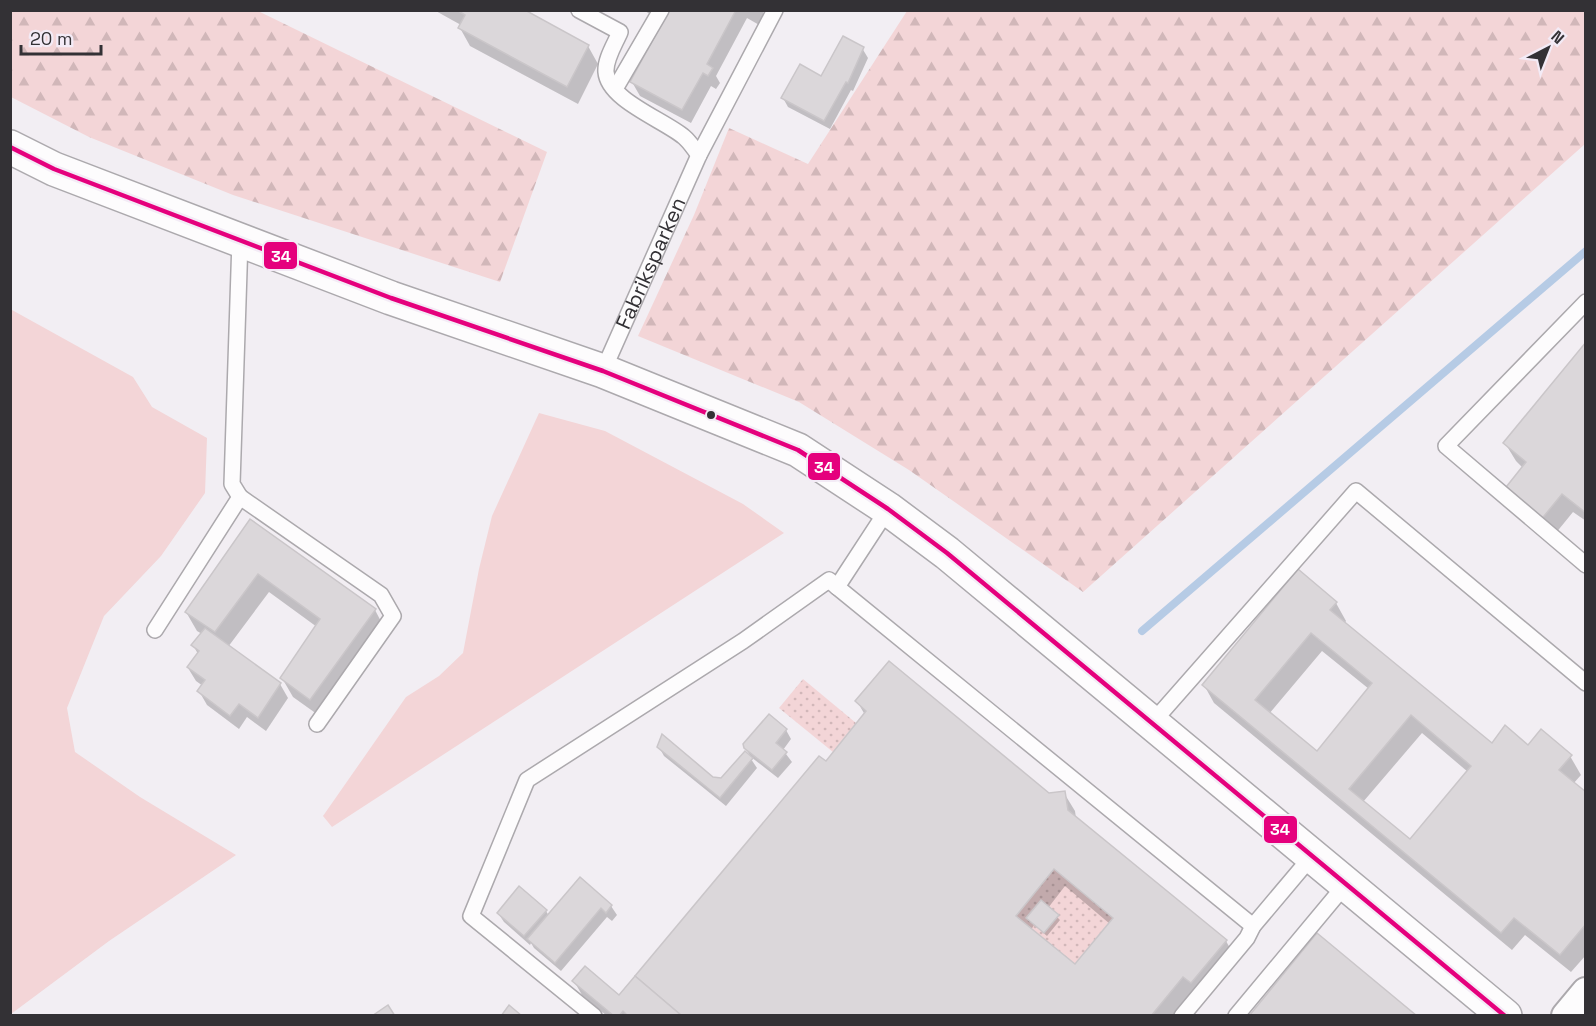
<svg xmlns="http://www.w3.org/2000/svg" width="1596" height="1026" viewBox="0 0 1596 1026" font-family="'Space Grotesk',sans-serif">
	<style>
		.grass { fill: #f3d5d7 }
		.forest { fill: url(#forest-firs) }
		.garden { fill: url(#garden-dots) }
		.shadow { fill: #0003; fill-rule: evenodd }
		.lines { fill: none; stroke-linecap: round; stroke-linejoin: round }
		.stream { stroke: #b6cbe5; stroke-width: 8 }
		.building { fill: #dbd7da; stroke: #cac6c9; stroke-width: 1.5; fill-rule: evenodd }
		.lane-casing { stroke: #aca9ad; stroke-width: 18 }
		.street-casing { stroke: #aca9ad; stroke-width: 32 }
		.secondary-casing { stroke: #aca9ad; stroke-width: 36 }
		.lane { stroke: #fdfcfd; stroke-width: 15 }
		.street { stroke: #fdfcfd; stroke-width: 28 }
		.secondary { stroke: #fdfcfd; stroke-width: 33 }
		.bus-1-casing { stroke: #f3ebf6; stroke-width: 9 }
		.bus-1 { stroke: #e5007d; stroke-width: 4.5 }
		.bus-dot { fill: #333135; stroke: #f3ebf6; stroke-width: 2 }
		.labels { text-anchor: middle; stroke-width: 6; stroke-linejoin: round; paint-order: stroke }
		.street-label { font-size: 21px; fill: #333135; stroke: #f3ebf6 }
		.line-badge { stroke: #f3ebf6; stroke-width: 2 }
		.badge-label { font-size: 16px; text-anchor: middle; font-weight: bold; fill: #fff }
	</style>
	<defs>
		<pattern id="forest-firs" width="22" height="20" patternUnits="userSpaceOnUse" patternTransform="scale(1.5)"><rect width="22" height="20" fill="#f3d5d7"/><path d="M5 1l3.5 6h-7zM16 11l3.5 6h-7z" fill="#d1b7b9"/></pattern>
		<pattern id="garden-dots" width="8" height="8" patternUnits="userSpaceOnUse" patternTransform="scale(1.5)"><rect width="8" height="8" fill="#f3d5d7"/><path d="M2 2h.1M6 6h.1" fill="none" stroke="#d1b7b9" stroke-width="1.8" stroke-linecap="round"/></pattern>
	</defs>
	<rect width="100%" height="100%" fill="#f2eef3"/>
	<!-- grass -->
	<g class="grass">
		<path d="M12 310 133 377 152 407 207 438 205 493 161 556 104 616 67 708 75 752 140 797 236 855 109 941 11 1014Z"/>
		<path d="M539 413 605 431 743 504 784 533 332 827 323 816 406 697 439 676 463 653 479 569 492 516Z"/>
	</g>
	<!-- forest -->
	<g class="forest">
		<path d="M10 11H258L547 152 500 282 233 195 89 137 11 97Z"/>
		<path d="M907 11H1585V144L1083 592 909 470 799 402 638 336 694 215 729 128 808 164Z"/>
	</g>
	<!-- garden -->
	<g class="garden">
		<path d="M803 679 856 723 833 752 779 708Z"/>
		<path d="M1054 869 1113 918 1075 964 1016 916Z"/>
	</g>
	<!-- shadow -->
	<g class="shadow">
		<path d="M434 10H522L588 46 598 64 578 104 470 46 460 28 461 25Z"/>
		<path d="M643 10H762L766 17 761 26 747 18 716 76 720 83 716 89 711 86 691 123 640 96 632 82 664 22Z"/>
		<path d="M862 48 868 58 853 91 851 90 830 129 788 107 783 98 822 78Z"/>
		<path d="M1586 344V521L1573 512 1551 539 1515 509 1523 468 1516 461 1505 443Z"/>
		<path d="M250 521 375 610 385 629 321 717 293 697 282 678 317 627 269 592 228 647 280 684 288 698 266 731 247 717 239 729 207 705 199 691 203 686 196 681 188 668 198 654 193 645 202 634 197 631 186 612Z"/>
		<path d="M1336 603 1346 621 1344 624 1492 745 1529 747 1570 756 1581 775 1573 784 1586 794V955L1571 972 1525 935 1512 950 1214 703 1204 685ZM1322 651 1369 689 1317 753 1269 714ZM1422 733 1468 772 1410 841 1363 802Z"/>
		<path d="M857 701 1049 794 1064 793 1075 811 1076 818 1226 941 1236 959 1177 1016H607L582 995 574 981 619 997 826 763 865 715ZM1065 886 1110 924 1075 966 1031 930 1034 925 1047 936 1060 920 1048 908Z"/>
		<path d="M769 716 786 730 791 739 783 750 792 762 778 778 751 757 745 747Z"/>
		<path d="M659 747 713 779H722L751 759 757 768 726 806 664 756Z"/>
		<path d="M611 906 617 915 612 921 607 917 561 971 534 948 531 943 530 945 504 922 498 913 546 911 549 916Z"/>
	</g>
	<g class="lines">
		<!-- stream -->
		<path class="stream" d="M1142 631 1586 251"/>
	</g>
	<!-- building -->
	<g class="building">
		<path d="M457 10H525L589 45 567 87 458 28 465 15Z"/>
		<path d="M669 10H736L707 64 713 68 708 76 703 73 682 110 630 82Z"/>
		<path d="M843 36 864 47 848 83 846 82 824 121 781 98 800 64 821 76Z"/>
		<path d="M1586 342V513L1562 494 1540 521 1503 491 1526 462 1503 443Z"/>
		<path d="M250 519 376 609 310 700 280 678 320 619 258 574 215 632 185 612Z"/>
		<path d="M1298 569 1337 602 1330 610 1492 743 1505 725 1528 745 1541 729 1572 755 1559 770 1586 792V924L1560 955 1514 918 1501 933 1202 685ZM1311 633 1372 683 1317 751 1255 700ZM1411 715 1471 766 1410 839 1349 789Z"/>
		<path d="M205 628 281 683 258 718 239 704 230 716 197 691 205 680 187 667 199 651 191 645Z"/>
		<path d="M889 661 1049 793 1065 791 1068 810 1227 940 1191 983 1183 977 1151 1016H682L635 976 819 756 826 761 866 711 855 701ZM1054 869 1113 918 1075 964 1016 916Z"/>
		<path d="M769 714 787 729 776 743 787 752 772 770 744 748 743 744Z"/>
		<path d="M662 734 713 777 721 778 745 751 753 758 720 798 657 747Z"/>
		<path d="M580 877 612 905 606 913 601 908 555 963 527 939Z"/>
		<path d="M519 886 547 910 524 936 497 913Z"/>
		<path d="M1041 900 1059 915 1044 933 1026 918Z"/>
		<path d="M1317 933 1417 1016H1249Z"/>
		<path d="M585 966 619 995 635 976 682 1016H628L623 1011 619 1016H614L572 981Z"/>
		<path d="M388 1005 395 1016H372Z"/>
		<path d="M509 1005 522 1016H501Z"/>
	</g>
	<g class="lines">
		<!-- lane casing -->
		<g class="lane-casing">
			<g id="lane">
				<path d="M579 10 620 32C615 44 605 59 606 72 608 100 664 120 684 137 690 142 694 149 699 155"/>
				<path d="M615 89 661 10"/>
				<path d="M1586 302 1446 446 1586 565"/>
				<path id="s1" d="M603 371 699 155 775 10"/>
				<path d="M240 497 381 595 393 616 317 724"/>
				<path d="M837 587 1253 926"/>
				<path d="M155 630 240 497 232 484 240 240"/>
				<path d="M1152 723 1356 491 1586 683"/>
				<path d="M594 1016 471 916 527 780 743 641 829 580 837 587 888 509"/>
				<path d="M1182 1016 1247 938 1253 926 1312 856"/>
				<path d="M1236 1016 1346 884"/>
			</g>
		</g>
		<!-- street casing -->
		<g class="street-casing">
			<path id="street" d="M1566 1016 1586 992"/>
		</g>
		<!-- secondary casing -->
		<g class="secondary-casing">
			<path id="secondary" d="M10 147 54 169 391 298 603 371 798 450 888 509 947 553 1505 1016"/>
		</g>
		<!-- lane -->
		<use href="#lane" class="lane"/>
		<!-- street -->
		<use href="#street" class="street"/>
		<!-- secondary -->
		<use href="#secondary" class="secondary"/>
		<!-- bus-1 casing -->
		<g class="bus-1-casing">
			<path id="bus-1" d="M10 147 54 169 391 298 603 371 798 450 888 509 947 553 1505 1016"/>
		</g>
		<!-- bus-1 -->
		<use href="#bus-1" class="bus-1"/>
	</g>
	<!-- markers -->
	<circle class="bus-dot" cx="711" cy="415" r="5"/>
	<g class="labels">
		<!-- street labels -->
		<g class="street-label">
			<text dy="7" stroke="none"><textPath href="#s1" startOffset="118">Fabriksparken</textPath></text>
		</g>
	</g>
	<g class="line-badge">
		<rect x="263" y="241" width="35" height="29" rx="6" fill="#e5007d"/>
		<rect x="807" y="452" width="34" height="29" rx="6" fill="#e5007d"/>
		<rect x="1263" y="815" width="35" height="29" rx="6" fill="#e5007d"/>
	</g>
	<g class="badge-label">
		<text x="281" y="262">34</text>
		<text x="824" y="473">34</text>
		<text x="1280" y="835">34</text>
	</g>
	<!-- border -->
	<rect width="1596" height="1026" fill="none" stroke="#333135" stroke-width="24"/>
	<!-- north arrow -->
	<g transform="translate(1548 48) rotate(42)" stroke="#f3ebf6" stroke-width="4.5" paint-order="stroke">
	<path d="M0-4.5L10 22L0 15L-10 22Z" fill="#333135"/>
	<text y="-9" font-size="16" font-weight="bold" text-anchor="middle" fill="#333135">N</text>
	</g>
	<!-- scale -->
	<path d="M21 45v9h80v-9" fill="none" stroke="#333135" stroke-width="3"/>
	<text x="30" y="45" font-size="18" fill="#333135" stroke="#f3ebf6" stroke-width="4.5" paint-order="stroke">20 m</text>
</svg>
